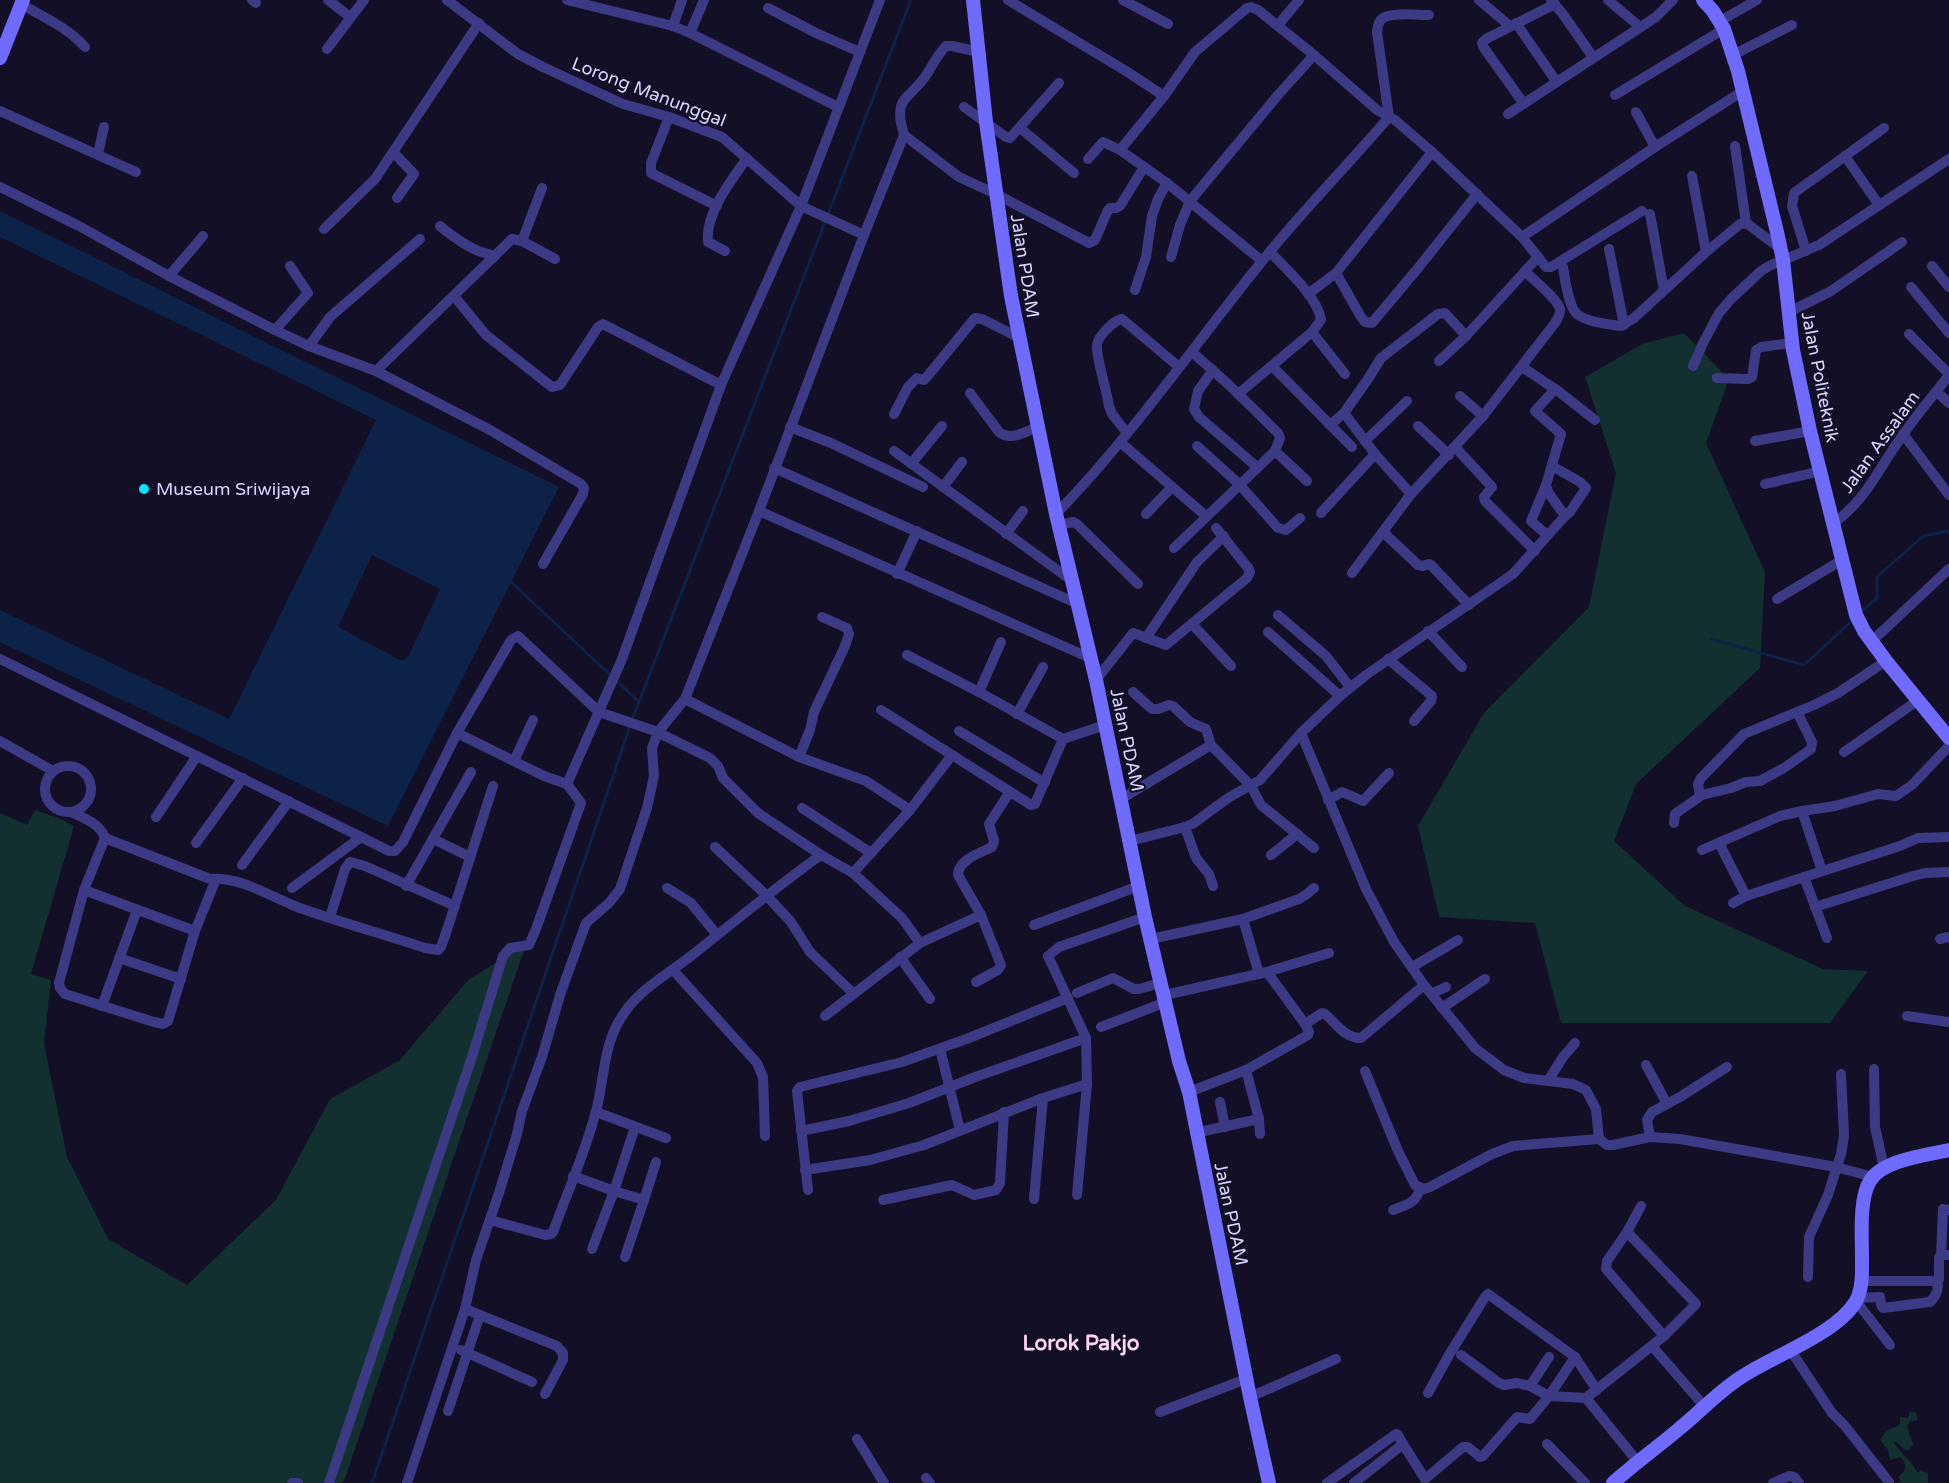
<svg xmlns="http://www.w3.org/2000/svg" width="1949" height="1483" viewBox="0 0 1949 1483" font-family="'Varela Round',sans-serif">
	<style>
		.green { fill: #12302f }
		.water { fill: #0c2248; fill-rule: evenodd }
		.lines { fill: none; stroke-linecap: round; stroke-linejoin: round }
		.stream { stroke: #0c2248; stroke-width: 3 }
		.street { stroke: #3d3a85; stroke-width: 10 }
		.secondary { stroke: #6f6bff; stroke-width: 14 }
		.poi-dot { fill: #00e5ff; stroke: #130f26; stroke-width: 2 }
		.labels { text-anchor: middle; stroke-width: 4.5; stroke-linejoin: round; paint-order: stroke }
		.street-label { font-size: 18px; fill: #d9d4ff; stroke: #130f26 }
		.poi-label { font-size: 18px; fill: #d9d4ff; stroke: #130f26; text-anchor: start }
		.quarter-label { font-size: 21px; font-weight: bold; fill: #ffd6f0; stroke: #130f26 }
	</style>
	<rect width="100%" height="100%" fill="#130f26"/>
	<!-- green -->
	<g class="green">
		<path d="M1684 333 1729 379 1706 443 1765 572 1760 668 1636 784 1614 841 1685 906 1823 969 1868 971 1830 1023H1561L1535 923 1439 917 1418 826 1484 713 1589 607 1616 473 1585 377 1642 344Z"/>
		<path d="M35 810 56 817 74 826 31 974 51 980 44 1043 67 1157 108 1239 187 1285 276 1200 330 1099 400 1060 468 980 526 944 344 1481 341 1483H0V813L27 825Z"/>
		<path d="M1910 1411 1916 1413 1918 1420 1910 1421 1907 1427 1913 1444 1910 1449 1905 1450 1896 1442H1893C1901 1453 1911 1461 1918 1473L1920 1470 1928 1473V1483H1898L1901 1481 1898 1477 1904 1471 1906 1467 1901 1457 1890 1460 1888 1450 1880 1440 1886 1431 1900 1425V1417L1908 1418Z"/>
	</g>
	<!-- water -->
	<path class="water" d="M0 211 559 487 388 826 0 642V610L229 719 376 420 0 237ZM372 555 440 589 408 657 404 660H400L338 627Z"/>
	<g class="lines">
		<!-- stream -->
		<g class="stream">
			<path d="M510 581 638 701"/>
			<path d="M1861 612 1877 598V577L1923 536 1949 531"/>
			<path d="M1711 639 1804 665 1854 619"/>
			<path d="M632 720 911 0"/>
			<path d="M372 1483 630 726"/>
		</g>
		<!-- street -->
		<g class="street">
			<path d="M252 0 256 3"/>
			<path d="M328 0 350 17"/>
			<path d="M447 0 518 54 543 67 623 104 669 117 722 137 801 206 864 235"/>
			<path d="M567 0 673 26 690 33 838 107"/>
			<path d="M1008 0 1126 71 1164 96"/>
			<path d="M1123 0 1168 24"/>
			<path d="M1479 0 1510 26"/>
			<path d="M1551 0 1562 13 1593 57"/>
			<path d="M1608 0 1640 27"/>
			<path d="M21 4C44 17 68 28 85 47"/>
			<path d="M768 8 816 33 860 52"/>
			<path d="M1720 21 1757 0"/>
			<path d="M1516 23 1556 81"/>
			<path d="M1278 25 1299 0"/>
			<path d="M673 26 682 0"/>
			<path d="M690 33 704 0"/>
			<path d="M327 49 364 0"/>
			<path d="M1733 55 1792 25"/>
			<path d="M1615 95 1724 29"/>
			<path d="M1524 104 1484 48 1482 43 1486 39 1555 4"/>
			<path d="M964 107 1006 137 1010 138 1059 83"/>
			<path d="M0 111 136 172"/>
			<path d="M1636 112 1655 147"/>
			<path d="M1508 114 1656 17 1673 0"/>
			<path d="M669 117 651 163V173L717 206"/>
			<path d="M1020 128 1074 173"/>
			<path d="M904 135C892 96 909 101 927 74 933 64 938 54 946 46H952L979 52"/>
			<path d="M1735 146 1746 223"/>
			<path d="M98 154 104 127"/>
			<path d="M1845 156 1879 205"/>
			<path d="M1088 159 1103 142 1120 150"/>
			<path d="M1692 176 1706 252"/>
			<path d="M0 187 79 226 169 276 275 330 309 346 376 371 512 239 522 241 542 188"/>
			<path d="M397 198 414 174 393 152 479 23"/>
			<path d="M1650 214 1664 290"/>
			<path d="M440 226C449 234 469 248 481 252 486 253 488 253 494 257"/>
			<path d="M324 229 375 179 393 152"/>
			<path d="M1522 237 1655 147 1743 91"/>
			<path d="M522 241 555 259"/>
			<path d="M1609 249 1624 325"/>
			<path d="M725 251 708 242C705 213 731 181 747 158"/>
			<path d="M1806 251 1792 206 1794 193 1884 128"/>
			<path d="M1171 257 1180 225 1190 201 1278 95 1314 55 1377 110 1395 120 1432 152 1522 237 1546 267H1551L1642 211"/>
			<path d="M1262 261 1167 183 1120 150 1164 96 1195 52 1247 8 1251 7 1258 10 1314 55"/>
			<path d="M1932 266 1949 287"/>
			<path d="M1563 267C1565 279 1568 304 1576 313 1582 321 1611 325 1621 326L1634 318 1706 252 1740 224 1746 223 1749 225 1781 249"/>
			<path d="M1336 273 1361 317 1365 322 1372 323 1419 267 1477 194"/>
			<path d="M169 276 203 236"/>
			<path d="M1911 287 1949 333"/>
			<path d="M1135 290 1146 257 1152 216 1158 199 1167 183"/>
			<path d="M1308 294 1336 273 1432 152"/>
			<path d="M454 296 486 335 552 387 560 385 598 327 603 324 721 385"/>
			<path d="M1789 312 1831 291 1902 242"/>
			<path d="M275 330 308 293 290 266"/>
			<path d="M1312 332 1345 374"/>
			<path d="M1909 334 1949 374"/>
			<path d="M309 346 330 317 420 239"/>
			<path d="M1439 361 1466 336 1538 257"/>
			<path d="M1272 366 1352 447"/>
			<path d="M1693 366 1703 343 1719 313 1731 299 1761 271 1769 266 1819 245 1949 159"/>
			<path d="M1522 367 1558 391 1595 420"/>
			<path d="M1213 370 1198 391 1194 409 1199 417 1257 467"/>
			<path d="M376 371 490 430 581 484 584 488 583 494 543 564"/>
			<path d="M1717 378 1748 379 1752 377 1756 350 1761 347 1792 343"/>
			<path d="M1937 392 1949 403"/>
			<path d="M970 393 999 432C1011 442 1025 431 1038 427"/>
			<path d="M1238 394 1312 332 1321 320C1318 297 1286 269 1270 252"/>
			<path d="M1460 396 1483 416"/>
			<path d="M1344 413 1375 454 1411 494"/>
			<path d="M894 414 908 387 917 378 924 380 926 378 975 318 982 319 1020 338"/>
			<path d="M1330 425 1344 413 1368 379 1381 358 1438 314 1445 313 1466 336"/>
			<path d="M1418 426 1449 455"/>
			<path d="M790 427 831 443 923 487"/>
			<path d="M1127 433 1112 414 1109 406C1107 391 1096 358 1097 345 1098 336 1113 321 1122 319L1179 367"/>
			<path d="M1903 434 1949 495"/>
			<path d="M1365 441 1407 401"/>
			<path d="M1755 441 1810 431"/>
			<path d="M1120 442 1206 516"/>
			<path d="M1197 446 1239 484 1278 528 1286 530 1300 518"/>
			<path d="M1455 447 1492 487 1484 497 1485 501 1535 551"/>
			<path d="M894 451 1071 580"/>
			<path d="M1275 451 1307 481"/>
			<path d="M911 464 942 426"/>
			<path d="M1552 466 1580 482 1586 488 1570 512 1565 516"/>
			<path d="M774 468 1076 603"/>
			<path d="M1765 484 1821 471"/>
			<path d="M1546 485 1531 521 1547 535"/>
			<path d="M943 487 962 462"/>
			<path d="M759 511 1090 658"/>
			<path d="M1321 513 1375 454"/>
			<path d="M1056 514C1132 436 1194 345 1263 260 1303 210 1348 165 1389 117L1377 32C1378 26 1378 21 1383 18 1392 12 1418 15 1429 15"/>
			<path d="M1146 514 1172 487"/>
			<path d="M1834 523C1869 497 1878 468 1903 435 1917 414 1934 395 1949 375"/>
			<path d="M1058 525 1073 522 1077 524 1138 584"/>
			<path d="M1383 532 1418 565 1423 566 1429 564 1431 565 1469 605"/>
			<path d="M1006 534 1023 511"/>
			<path d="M1174 548 1275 451 1280 438 1278 433 1229 385 1192 352"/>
			<path d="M1352 573 1411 494 1483 416 1555 323C1557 319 1561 314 1560 309 1557 298 1533 280 1525 271"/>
			<path d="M897 574 917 531"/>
			<path d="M1777 599 1842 560"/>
			<path d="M1278 615 1326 656 1350 687"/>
			<path d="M1192 624 1231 666"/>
			<path d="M1428 631 1462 667"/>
			<path d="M1268 632 1340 696"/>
			<path d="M1146 638 1197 562 1224 536"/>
			<path d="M1871 642 1949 569"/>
			<path d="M907 655 979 692 1063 739"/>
			<path d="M0 659 361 837 389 851H395L403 842 457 733 511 640 518 636 599 712 655 731 710 758 718 766 723 778 758 813 821 855"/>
			<path d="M1388 659 1432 696 1431 701 1414 721"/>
			<path d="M1096 680 1133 633 1166 645 1247 578 1250 572 1249 569 1216 528"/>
			<path d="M979 692 1001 642"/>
			<path d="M1133 692 1152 709H1158L1169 705 1173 706 1190 722 1206 729 1211 745 1251 786 1261 805 1314 848"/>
			<path d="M685 699 799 757 866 781 910 810"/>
			<path d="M881 710 1031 805 1035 804 1063 739 1105 725"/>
			<path d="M1017 714 1043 667"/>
			<path d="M959 731 1045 783"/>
			<path d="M457 733 544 776 567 784"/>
			<path d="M1301 733 1366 889 1394 942 1424 985 1475 1048 1504 1070 1524 1078 1573 1084 1586 1090 1596 1109 1599 1139"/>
			<path d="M0 741 53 771"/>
			<path d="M1844 752 1917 701"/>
			<path d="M799 757 810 730 814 712 845 646 849 634 847 628 822 617"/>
			<path d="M514 761 533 720"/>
			<circle cx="68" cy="789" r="23"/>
			<path d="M1700 796 1698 784 1701 778 1744 734 1814 705 1838 693 1886 661"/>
			<path d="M1121 799 1211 745"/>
			<path d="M1328 800 1342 792 1363 801 1389 773"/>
			<path d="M802 808 871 853"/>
			<path d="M1802 811 1822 871"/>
			<path d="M71 812C83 818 100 823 105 838L84 890 59 983 60 988 65 994 154 1022 163 1024 168 1021 195 931 216 879"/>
			<path d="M156 817 197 756"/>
			<path d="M1674 823 1675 814 1702 795 1731 788 1746 782 1760 781 1784 768 1811 749 1812 742 1797 712"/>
			<path d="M1185 827 1196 858 1209 874 1213 886"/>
			<path d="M105 838 210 879C242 877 269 896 297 907 339 922 383 934 425 948L438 950 441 947 447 930 493 786"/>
			<path d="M433 839 470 857"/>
			<path d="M1130 841 1185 827 1194 823 1228 798 1260 780 1301 733 1340 696 1366 675 1513 574 1565 516 1548 492 1546 485 1561 434 1535 411 1555 389"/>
			<path d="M196 843 243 778"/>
			<path d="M1719 843 1746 896"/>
			<path d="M715 847 766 895 791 922 810 952 853 993"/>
			<path d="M1702 850 1780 816 1802 811 1835 806 1878 794 1896 796 1912 785 1949 746"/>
			<path d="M1271 855 1297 834"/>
			<path d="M242 865 289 801"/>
			<path d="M853 873 902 918 920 943"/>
			<path d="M1804 877 1827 938"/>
			<path d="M406 886 471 772"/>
			<path d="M292 888 361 837"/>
			<path d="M667 888 691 903 717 935"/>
			<path d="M84 890 195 931"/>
			<path d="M1733 903 1746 896 1900 846 1918 838 1949 837"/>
			<path d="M1815 907 1913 876 1925 873 1949 872"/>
			<path d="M330 917 345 869 350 862 365 866 455 906"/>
			<path d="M1243 919 1259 974"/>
			<path d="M1034 925 1139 886"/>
			<path d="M1151 939 1243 919 1299 899 1307 894 1314 888"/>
			<path d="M1940 939 1949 937"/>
			<path d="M900 957 930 999"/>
			<path d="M119 958 181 979"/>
			<path d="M1412 967 1458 940"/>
			<path d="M673 970 757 1063 763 1077 765 1136"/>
			<path d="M976 982 998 970 1001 965 981 915 958 875C958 860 980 853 992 847L994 841 989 824 1009 793"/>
			<path d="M1077 993 1113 978 1134 989H1139L1160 983"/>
			<path d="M1431 994 1446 987"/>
			<path d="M1165 995 1267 972 1329 953"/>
			<path d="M102 1006 137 910"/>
			<path d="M1442 1008 1485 979"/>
			<path d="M825 1016 920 943 981 915"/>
			<path d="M1907 1016 1949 1022"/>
			<path d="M1305 1024 1322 1013 1325 1014C1336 1023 1344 1038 1361 1038L1424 985"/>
			<path d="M1101 1027 1166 1002"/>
			<path d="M940 1049 960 1130"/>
			<path d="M1646 1065 1667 1104"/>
			<path d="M1874 1069 1875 1127 1884 1168"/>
			<path d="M1246 1070 1259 1119 1260 1134"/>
			<path d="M1365 1071 1398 1151 1415 1185 1424 1189 1430 1187 1492 1154 1513 1146 1599 1139 1607 1145H1613L1650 1137 1680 1139 1836 1167 1873 1177"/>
			<path d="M1548 1081 1563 1057 1575 1043"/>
			<path d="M1189 1092 1246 1070 1308 1035 1309 1032 1305 1024 1267 972"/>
			<path d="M1220 1102 1225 1127"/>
			<path d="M596 1112 666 1138"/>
			<path d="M801 1131 849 1121 909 1103 978 1076 1086 1038"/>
			<path d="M1195 1133 1259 1119"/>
			<path d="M1650 1137 1647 1120 1652 1112 1680 1097 1727 1067"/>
			<path d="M805 1170 870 1160 924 1145 1043 1098 1087 1084 1086 1038 1048 956 1059 947 1145 917"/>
			<path d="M573 1176 614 1191 633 1133"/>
			<path d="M808 1190 797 1091 800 1087 902 1062 969 1038 1068 998"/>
			<path d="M1077 1195 1087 1084"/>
			<path d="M1034 1199 1043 1098"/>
			<path d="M883 1200 952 1185 974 1195 996 1190 1000 1183 1004 1112"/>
			<path d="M1393 1210C1406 1205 1417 1203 1420 1188"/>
			<path d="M490 1220 545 1235 551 1234 553 1232C567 1193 586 1151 596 1111 604 1082 603 1050 618 1023 635 991 664 977 691 956 734 922 776 887 821 855L853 873 910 810 952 755"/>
			<path d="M1627 1232 1696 1304 1664 1336"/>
			<path d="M592 1249 614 1191 644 1200 656 1162"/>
			<path d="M1941 1256 1943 1209 1949 1210"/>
			<path d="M625 1257 644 1200"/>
			<path d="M1808 1277 1809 1237 1828 1195 1841 1154 1844 1136 1841 1074"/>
			<path d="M1862 1281H1938L1939 1279V1257L1943 1255H1949"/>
			<path d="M1857 1298 1880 1297 1881 1305 1883 1308 1930 1302C1937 1295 1938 1290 1938 1281"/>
			<path d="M1856 1301 1890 1345"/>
			<path d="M465 1309 557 1346 563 1353V1360L545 1394"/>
			<path d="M1652 1346 1705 1407"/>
			<path d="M461 1350 532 1382"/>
			<path d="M1791 1351 1832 1413 1845 1426 1889 1482"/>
			<path d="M1461 1355 1499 1383 1504 1385 1517 1383 1530 1386"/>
			<path d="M1549 1357 1530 1386 1549 1396 1586 1398 1637 1461"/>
			<path d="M1428 1393 1449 1355 1485 1297 1488 1294 1575 1357 1597 1390"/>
			<path d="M1250 1397 1336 1359"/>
			<path d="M1586 1398 1664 1336 1606 1269 1607 1261 1627 1232 1641 1206"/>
			<path d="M448 1411 480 1315"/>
			<path d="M1160 1412 1246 1379"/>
			<path d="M857 1439 884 1483"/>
			<path d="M1547 1444 1585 1483"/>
			<path d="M926 1478 930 1483"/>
			<path d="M292 1483H298"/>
			<path d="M329 1483 471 1060 503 956 510 948 529 945 536 929 581 803 567 784 622 659 721 385 801 206 880 0"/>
			<path d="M407 1483 465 1309 476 1260 499 1193 517 1134 522 1111 542 1057 560 995 586 923 609 903 620 889 647 808 654 776 652 748 658 732 685 699 759 511 864 235 904 135 959 177 996 194 1089 243 1095 240 1108 210 1110 208H1116L1120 206 1144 167"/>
			<path d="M1327 1483 1396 1434 1398 1435 1403 1444"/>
			<path d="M1354 1483 1403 1444 1425 1479 1463 1447H1468L1480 1457 1483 1456 1517 1417 1530 1419 1549 1396 1575 1357"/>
			<path d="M1773 1483 1789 1476 1794 1477 1799 1483"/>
		</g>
		<!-- secondary -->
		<g class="secondary">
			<path d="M973 0 986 122 1011 296 1056 514 1096 680 1145 917 1179 1061 1189 1092 1250 1397 1269 1483"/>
			<path d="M1703 0 1713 11 1724 29 1738 71 1777 232 1783 260 1793 350 1810 431 1856 615 1864 631 1886 661 1949 738"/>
			<path d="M0 58 23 0"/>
			<path d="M1613 1483C1635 1463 1658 1447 1680 1428 1701 1411 1720 1390 1743 1376 1773 1356 1838 1333 1856 1301 1863 1288 1862 1271 1862 1257 1862 1235 1859 1199 1870 1181 1882 1160 1927 1155 1949 1150"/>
		</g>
	</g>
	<!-- markers -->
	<circle class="poi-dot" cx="144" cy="489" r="6"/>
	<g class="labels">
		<!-- street labels -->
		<g class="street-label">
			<text transform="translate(649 92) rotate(21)" y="6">Lorong Manunggal</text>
			<text transform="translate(1025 266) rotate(81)" y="6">Jalan PDAM</text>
			<text transform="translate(1820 377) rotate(79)" y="6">Jalan Politeknik</text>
			<text transform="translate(1880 442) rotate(-54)" y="6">Jalan Assalam</text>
			<text transform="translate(1127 740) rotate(78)" y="6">Jalan PDAM</text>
			<text transform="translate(1231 1214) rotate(78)" y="6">Jalan PDAM</text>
		</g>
		<!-- poi labels -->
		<g class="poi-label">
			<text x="156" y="495">Museum Sriwijaya</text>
		</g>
		<!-- quarter labels -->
		<g class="quarter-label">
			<text x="1081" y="1350">Lorok Pakjo</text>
		</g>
	</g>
</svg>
